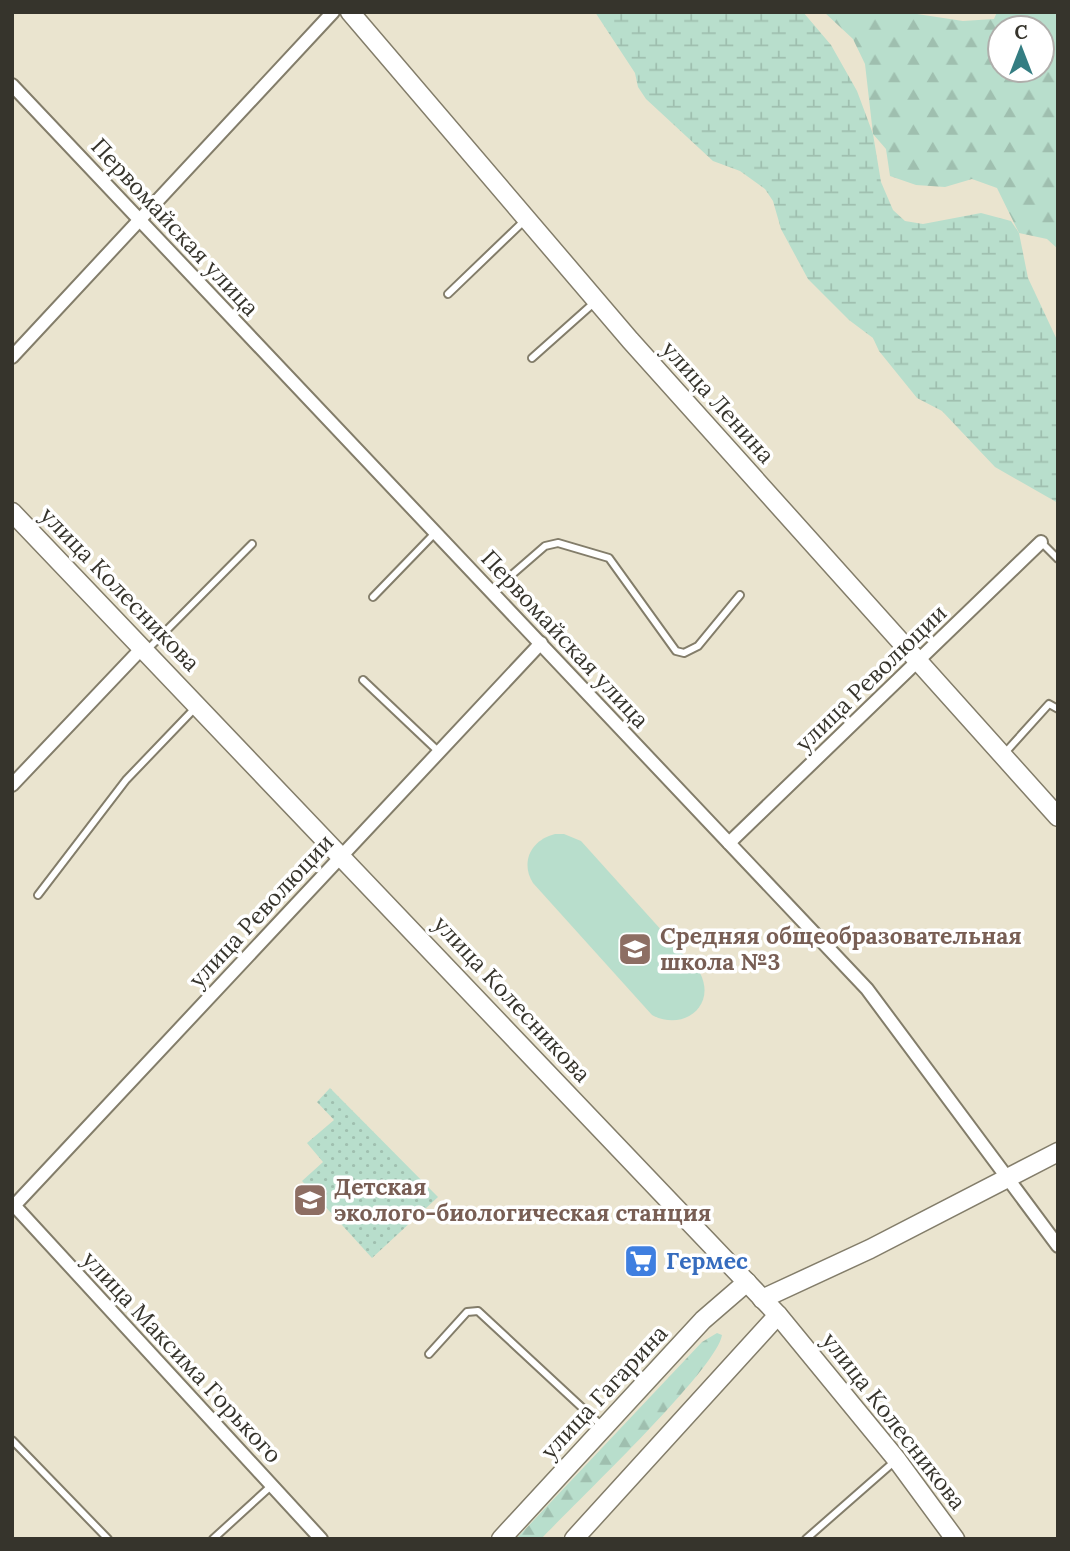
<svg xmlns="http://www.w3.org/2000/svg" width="1070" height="1551" viewBox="0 0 1070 1551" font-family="Lora,serif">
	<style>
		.grass { fill: #b8decc }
		.forest { fill: url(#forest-firs); fill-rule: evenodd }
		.wetland { fill: url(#wetland-marsh) }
		.garden { fill: url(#garden-dots) }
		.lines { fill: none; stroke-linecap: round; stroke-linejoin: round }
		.lane-casing { stroke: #837d6a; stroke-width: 10 }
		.street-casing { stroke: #837d6a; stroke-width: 16 }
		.secondary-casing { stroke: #837d6a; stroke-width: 21 }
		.lane { stroke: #fff; stroke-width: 6 }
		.street { stroke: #fff; stroke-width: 12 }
		.secondary { stroke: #fff; stroke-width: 18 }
		.labels { text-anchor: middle; stroke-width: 7; stroke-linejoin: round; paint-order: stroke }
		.street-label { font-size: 23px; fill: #36342c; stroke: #fff }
		.education-label { font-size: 23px; font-weight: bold; fill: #785e54; stroke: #fff; text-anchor: start }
		.shop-label { font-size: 23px; font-weight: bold; fill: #366cbe; stroke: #fff; text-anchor: start }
	</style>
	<defs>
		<pattern id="forest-firs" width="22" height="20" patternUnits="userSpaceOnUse" patternTransform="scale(1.75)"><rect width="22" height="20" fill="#b8decc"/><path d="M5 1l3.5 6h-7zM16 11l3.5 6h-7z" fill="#9fbfaf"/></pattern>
		<pattern id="wetland-marsh" width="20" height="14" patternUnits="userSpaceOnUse" patternTransform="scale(1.75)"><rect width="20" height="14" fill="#b8decc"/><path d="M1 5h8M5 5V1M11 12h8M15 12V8" fill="none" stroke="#9fbfaf"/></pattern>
		<pattern id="garden-dots" width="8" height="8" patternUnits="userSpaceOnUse" patternTransform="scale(1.75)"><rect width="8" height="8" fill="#b8decc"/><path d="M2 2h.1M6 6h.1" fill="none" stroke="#9fbfaf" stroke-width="1.8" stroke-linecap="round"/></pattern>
	</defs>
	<rect width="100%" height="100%" fill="#eae4cf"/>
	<!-- grass -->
	<path class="grass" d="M555 834H564L581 841 700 973C717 1006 683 1032 652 1015L533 883C520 862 531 840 555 834Z"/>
	<!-- forest -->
	<g class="forest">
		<path d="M824 12H904L963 21 994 19 997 12H1058V249L1047 239 1019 233 997 188 972 179 945 187 916 185 890 176 886 149 873 134 865 64 853 39ZM1000 28H1042V70H1000Z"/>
		<path d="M717 1333 722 1335C717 1369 573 1505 541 1539H516L702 1342Z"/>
	</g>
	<!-- wetland -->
	<path class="wetland" d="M595 12H803L831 45 857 91 873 134 881 182 893 210 905 221 923 224 981 213 1011 221 1019 233 1028 278 1058 342V503L995 467 942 411 917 398 879 351 873 338 849 320 808 279 781 229 773 201 765 189 740 171 713 161 646 99 638 87 635 73Z"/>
	<!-- garden -->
	<path class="garden" d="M330 1088 438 1197 372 1258 302 1181 323 1162 307 1143 334 1120 317 1102Z"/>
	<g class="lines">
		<!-- lane casing -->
		<g class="lane-casing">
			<g id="lane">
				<path d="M448 294 525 220"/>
				<path d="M532 358 596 301"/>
				<path d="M1041 542 1058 559"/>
				<path d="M492 592 545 546 558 543 609 558 676 651 684 653 698 646 740 595"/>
				<path d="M373 597 435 533"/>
				<path d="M147 650 252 544"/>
				<path d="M363 680 439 752"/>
				<path d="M1003 755 1049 704 1058 709"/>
				<path d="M38 895 126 780 196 707"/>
				<path d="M429 1354 467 1312 478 1311 603 1427"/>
				<path d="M12 1440 108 1539"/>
				<path d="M213 1539 271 1486"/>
				<path d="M806 1539 895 1461"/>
			</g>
		</g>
		<!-- street casing -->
		<g class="street-casing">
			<g id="street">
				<path d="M12 85 867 989 1058 1246"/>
				<path d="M12 357 333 12"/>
				<path d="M12 785 143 647"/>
				<path d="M729 843 1041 542"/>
				<path d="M12 1203 321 1539"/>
				<path d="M12 1208 541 643"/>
			</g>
		</g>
		<!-- secondary casing -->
		<g class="secondary-casing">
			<g id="secondary">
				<path d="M350 12 630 340 1058 817"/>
				<path d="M12 512 778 1315 897 1460 955 1539"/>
				<path d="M762 1299 870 1249 1058 1152"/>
				<path d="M501 1539 703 1320 747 1282"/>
				<path d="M574 1539 778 1315"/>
			</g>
		</g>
		<!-- lane -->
		<use href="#lane" class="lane"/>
		<!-- street -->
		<use href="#street" class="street"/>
		<!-- secondary -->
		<use href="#secondary" class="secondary"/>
	</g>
	<!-- icons -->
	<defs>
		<g id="school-square" transform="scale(1.75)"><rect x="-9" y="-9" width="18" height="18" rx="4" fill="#8d6e63" stroke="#fff"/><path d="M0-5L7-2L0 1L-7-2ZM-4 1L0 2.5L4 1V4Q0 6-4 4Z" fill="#fff"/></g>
		<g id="supermarket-square" transform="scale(1.75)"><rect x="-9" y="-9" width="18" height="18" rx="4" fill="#3f7fe0" stroke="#fff"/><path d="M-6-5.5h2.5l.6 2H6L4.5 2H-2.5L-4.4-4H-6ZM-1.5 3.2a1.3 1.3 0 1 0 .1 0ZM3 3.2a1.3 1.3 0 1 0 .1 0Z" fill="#fff"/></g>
	</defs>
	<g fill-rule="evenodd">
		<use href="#school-square" x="635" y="949"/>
		<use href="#school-square" x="310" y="1200"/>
		<use href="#supermarket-square" x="641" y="1261"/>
	</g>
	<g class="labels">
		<!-- street labels -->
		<g class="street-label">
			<text transform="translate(175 227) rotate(47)" y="8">Первомайская улица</text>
			<text transform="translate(718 402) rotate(48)" y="8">улица Ленина</text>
			<text transform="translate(120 589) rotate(46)" y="8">улица Колесникова</text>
			<text transform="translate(565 639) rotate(47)" y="8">Первомайская улица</text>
			<text transform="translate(871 678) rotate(-44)" y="8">улица Революции</text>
			<text transform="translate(261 911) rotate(-47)" y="8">улица Революции</text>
			<text transform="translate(512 999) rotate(47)" y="8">улица Колесникова</text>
			<text transform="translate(182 1357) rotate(47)" y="8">улица Максима Горького</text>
			<text transform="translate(604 1392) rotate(-47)" y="8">улица Гагарина</text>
			<text transform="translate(894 1421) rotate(52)" y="8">улица Колесникова</text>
		</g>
		<!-- education labels -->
		<g class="education-label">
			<text x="660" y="944">Средняя общеобразовательная<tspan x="660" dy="26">школа №3</tspan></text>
			<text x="334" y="1195">Детская<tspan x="334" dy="26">эколого-биологическая станция</tspan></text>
		</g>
		<!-- shop labels -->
		<g class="shop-label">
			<text x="666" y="1269">Гермес</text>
		</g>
	</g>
	<!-- border -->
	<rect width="1070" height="1551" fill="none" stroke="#36342c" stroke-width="28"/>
	<!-- north arrow -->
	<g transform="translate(1021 49)"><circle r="33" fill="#ffffff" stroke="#afaeab" stroke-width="2"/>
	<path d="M0-5L12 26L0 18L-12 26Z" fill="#347d82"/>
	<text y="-10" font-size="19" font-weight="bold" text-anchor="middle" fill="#36342c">С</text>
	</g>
</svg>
